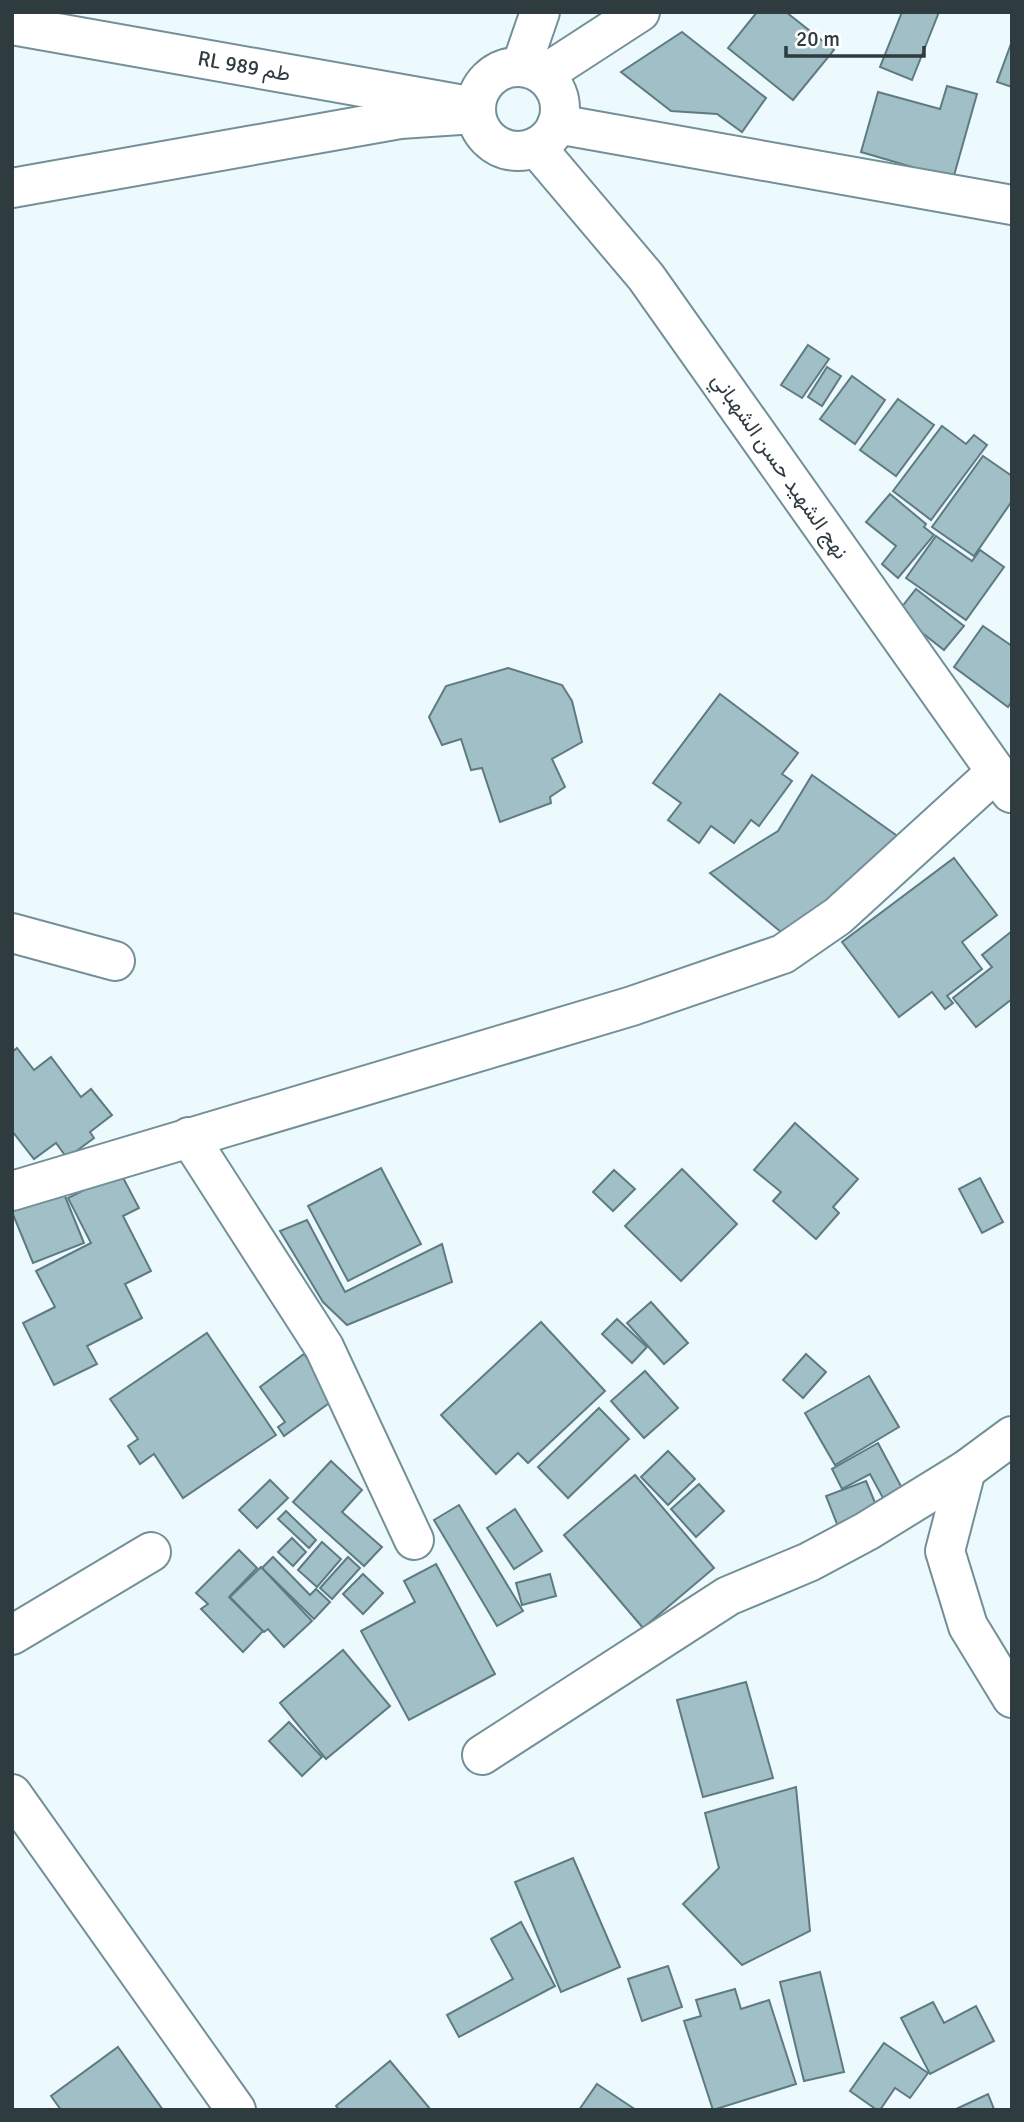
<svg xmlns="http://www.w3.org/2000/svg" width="1024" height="2122" viewBox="0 0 1024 2122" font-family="Signika,Vazirmatn,sans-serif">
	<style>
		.building { fill: #a0bfc7; stroke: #5e7b83; stroke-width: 2 }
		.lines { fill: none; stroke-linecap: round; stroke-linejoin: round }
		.street-casing { stroke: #739098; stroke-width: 42 }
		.secondary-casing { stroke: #739098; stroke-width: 42 }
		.street { stroke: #fff; stroke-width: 38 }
		.secondary { stroke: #fff; stroke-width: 38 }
		.labels { text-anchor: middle; stroke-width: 5; stroke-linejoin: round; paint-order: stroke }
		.street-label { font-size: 21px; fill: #2e3b3f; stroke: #fff }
	</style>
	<rect width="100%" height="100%" fill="#edfafd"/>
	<!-- building -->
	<g class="building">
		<path d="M757 12H786L834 50 793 100 728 48Z"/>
		<path d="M902 12H939L912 80 880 67Z"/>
		<path d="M682 32 766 98 742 132 717 114 671 111 621 72Z"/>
		<path d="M1012 41V87L997 82Z"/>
		<path d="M947 86 977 94 953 179 861 152 878 92 940 109Z"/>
		<path d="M808 345 829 359 802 398 781 385Z"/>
		<path d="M827 367 841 376 822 406 808 397Z"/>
		<path d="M852 376 885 400 855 444 820 419Z"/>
		<path d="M898 399 934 425 896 476 860 450Z"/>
		<path d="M942 426 966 444 974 435 987 445 931 520 893 491Z"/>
		<path d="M983 456 1012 476V501L974 556 932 527Z"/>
		<path d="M890 494 926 524 924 527 934 535 898 578 882 564 896 546 866 522Z"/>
		<path d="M936 536 972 561 980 550 1004 567 966 620 906 578Z"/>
		<path d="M916 589 964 626 944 650 897 613Z"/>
		<path d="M983 626 1012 646V701L1008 707 954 667Z"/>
		<path d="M508 668 562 685 572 701 582 742 552 759 565 787 550 797 551 803 500 822 482 768 471 770 461 739 442 745 429 717 446 686Z"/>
		<path d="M720 694 798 753 782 774 792 781 759 826 751 820 734 843 711 826 699 843 668 820 681 803 653 783Z"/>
		<path d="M812 775 903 840 787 937 710 873 778 831Z"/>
		<path d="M954 858 997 915 962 942 982 969 947 996 953 1003 945 1009 932 992 899 1017 842 942Z"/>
		<path d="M1012 931V999L976 1027 953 998 992 967 982 955Z"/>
		<path d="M17 1048 34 1070 51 1057 81 1097 91 1089 112 1115 90 1132 94 1138 67 1158 56 1143 34 1159 12 1131V1052Z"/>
		<path d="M795 1123 858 1179 833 1207 839 1213 816 1239 773 1201 781 1192 754 1170Z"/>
		<path d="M381 1168 421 1244 348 1281 308 1206Z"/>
		<path d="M682 1169 737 1224 681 1281 625 1226Z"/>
		<path d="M614 1170 635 1189 613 1211 593 1192Z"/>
		<path d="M120 1172 139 1208 123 1216 151 1271 125 1284 142 1318 87 1346 97 1364 54 1385 23 1323 55 1307 36 1271 91 1243 68 1198Z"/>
		<path d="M980 1178 1003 1222 982 1233 959 1189Z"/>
		<path d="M60 1184 84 1243 33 1263 12 1212V1204Z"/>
		<path d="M307 1220 345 1292 442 1244 452 1282 347 1325 323 1302 280 1231Z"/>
		<path d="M651 1302 688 1343 664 1364 627 1323Z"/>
		<path d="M617 1319 647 1347 632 1363 602 1334Z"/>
		<path d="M541 1322 605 1391 528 1463 518 1453 496 1474 441 1415Z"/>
		<path d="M207 1333 276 1435 183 1498 154 1454 140 1464 128 1446 138 1439 110 1399Z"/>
		<path d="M304 1354 336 1398 284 1436 278 1427 285 1422 260 1387Z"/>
		<path d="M806 1354 826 1372 803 1398 783 1380Z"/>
		<path d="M645 1371 678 1408 644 1438 611 1401Z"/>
		<path d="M869 1376 899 1427 835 1465 805 1413Z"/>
		<path d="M599 1408 629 1439 568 1498 538 1467Z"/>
		<path d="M878 1443 902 1488 883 1498 870 1474 842 1489 832 1469Z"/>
		<path d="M668 1451 695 1479 668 1505 641 1477Z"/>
		<path d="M331 1461 362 1490 342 1512 382 1547 364 1566 293 1502Z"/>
		<path d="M635 1475 714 1568 643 1628 564 1535Z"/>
		<path d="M270 1480 288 1498 257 1528 239 1510Z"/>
		<path d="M866 1481 881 1517 841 1534 826 1496Z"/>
		<path d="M699 1484 724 1511 696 1537 671 1509Z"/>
		<path d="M459 1505 523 1611 497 1626 434 1520Z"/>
		<path d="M515 1509 542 1551 514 1569 487 1528Z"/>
		<path d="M286 1511 316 1540 309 1548 278 1519Z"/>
		<path d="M292 1538 306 1552 293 1566 278 1552Z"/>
		<path d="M322 1542 341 1559 317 1587 298 1570Z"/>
		<path d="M239 1550 257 1568 229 1597 263 1631 243 1652 201 1609 208 1604 196 1593Z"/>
		<path d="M273 1557 310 1595 316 1589 330 1602 314 1619 262 1568Z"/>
		<path d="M348 1557 360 1568 332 1599 320 1588Z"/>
		<path d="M436 1564 495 1674 409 1720 361 1631 415 1602 404 1581Z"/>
		<path d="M261 1567 312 1621 284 1647 268 1629 264 1632 230 1597Z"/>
		<path d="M363 1574 383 1593 363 1614 343 1594Z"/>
		<path d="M550 1574 556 1596 522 1605 516 1583Z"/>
		<path d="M343 1650 390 1706 326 1759 280 1703Z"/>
		<path d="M746 1682 773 1778 703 1797 677 1700Z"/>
		<path d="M289 1722 322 1757 302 1776 269 1741Z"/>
		<path d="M796 1787 810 1931 742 1965 683 1904 719 1868 705 1813Z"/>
		<path d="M573 1858 620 1967 561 1992 515 1882Z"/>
		<path d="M521 1922 555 1986 459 2037 447 2015 513 1979 491 1939Z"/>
		<path d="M668 1966 682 2007 642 2021 628 1979Z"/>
		<path d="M820 1972 844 2072 804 2081 780 1982Z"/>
		<path d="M735 1989 741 2009 769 2000 796 2084 713 2110 684 2021 701 2016 696 2000Z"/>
		<path d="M933 2002 944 2023 976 2006 994 2041 930 2074 901 2018Z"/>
		<path d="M884 2043 928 2073 910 2098 895 2088 880 2110H877L850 2091Z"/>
		<path d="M118 2047 163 2110H61L51 2096Z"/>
		<path d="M390 2061 431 2110H339L336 2106Z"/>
		<path d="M597 2084 636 2110H579Z"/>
		<path d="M988 2094 994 2109 1000 2110H954Z"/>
	</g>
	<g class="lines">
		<!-- street casing -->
		<g class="street-casing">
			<g id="street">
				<path d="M521 67 540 12"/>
				<path d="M543 75 640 12"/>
				<path d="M536 147 646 277 1011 793"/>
				<path d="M12 188 400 119 475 114"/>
				<path d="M12 933 115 961"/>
				<path d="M189 1137 324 1347 414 1540"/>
				<path d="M12 1191 632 1006 783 954 838 916 996 772"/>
				<path d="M966 1470 945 1551 968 1626 1012 1698"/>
				<path d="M12 1635 151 1552"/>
				<path d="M482 1755 728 1596 809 1562 867 1531 966 1470 1012 1436"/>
				<path d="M12 1794 236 2110"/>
			</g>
		</g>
		<!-- secondary casing -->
		<g class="secondary-casing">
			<g id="secondary">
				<path d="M12 25 475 107"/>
				<circle cx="518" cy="109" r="42"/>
				<path d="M557 124 1012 205"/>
			</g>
		</g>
		<!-- street -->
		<use href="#street" class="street"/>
		<!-- secondary -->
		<use href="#secondary" class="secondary"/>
	</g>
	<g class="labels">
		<!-- street labels -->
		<g class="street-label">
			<text transform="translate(244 66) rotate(10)" y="7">RL طم 989</text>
			<text transform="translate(780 466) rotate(55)" y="7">نهج الشهيد حسن الشهباني</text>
		</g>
	</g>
	<!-- border -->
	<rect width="1024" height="2122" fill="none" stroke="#2e3b3f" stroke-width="28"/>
	<!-- scale -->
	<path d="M786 46v10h138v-10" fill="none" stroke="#2e3b3f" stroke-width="3.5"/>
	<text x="796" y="46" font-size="21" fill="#2e3b3f" stroke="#ffffff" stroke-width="5" paint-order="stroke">20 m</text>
</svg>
